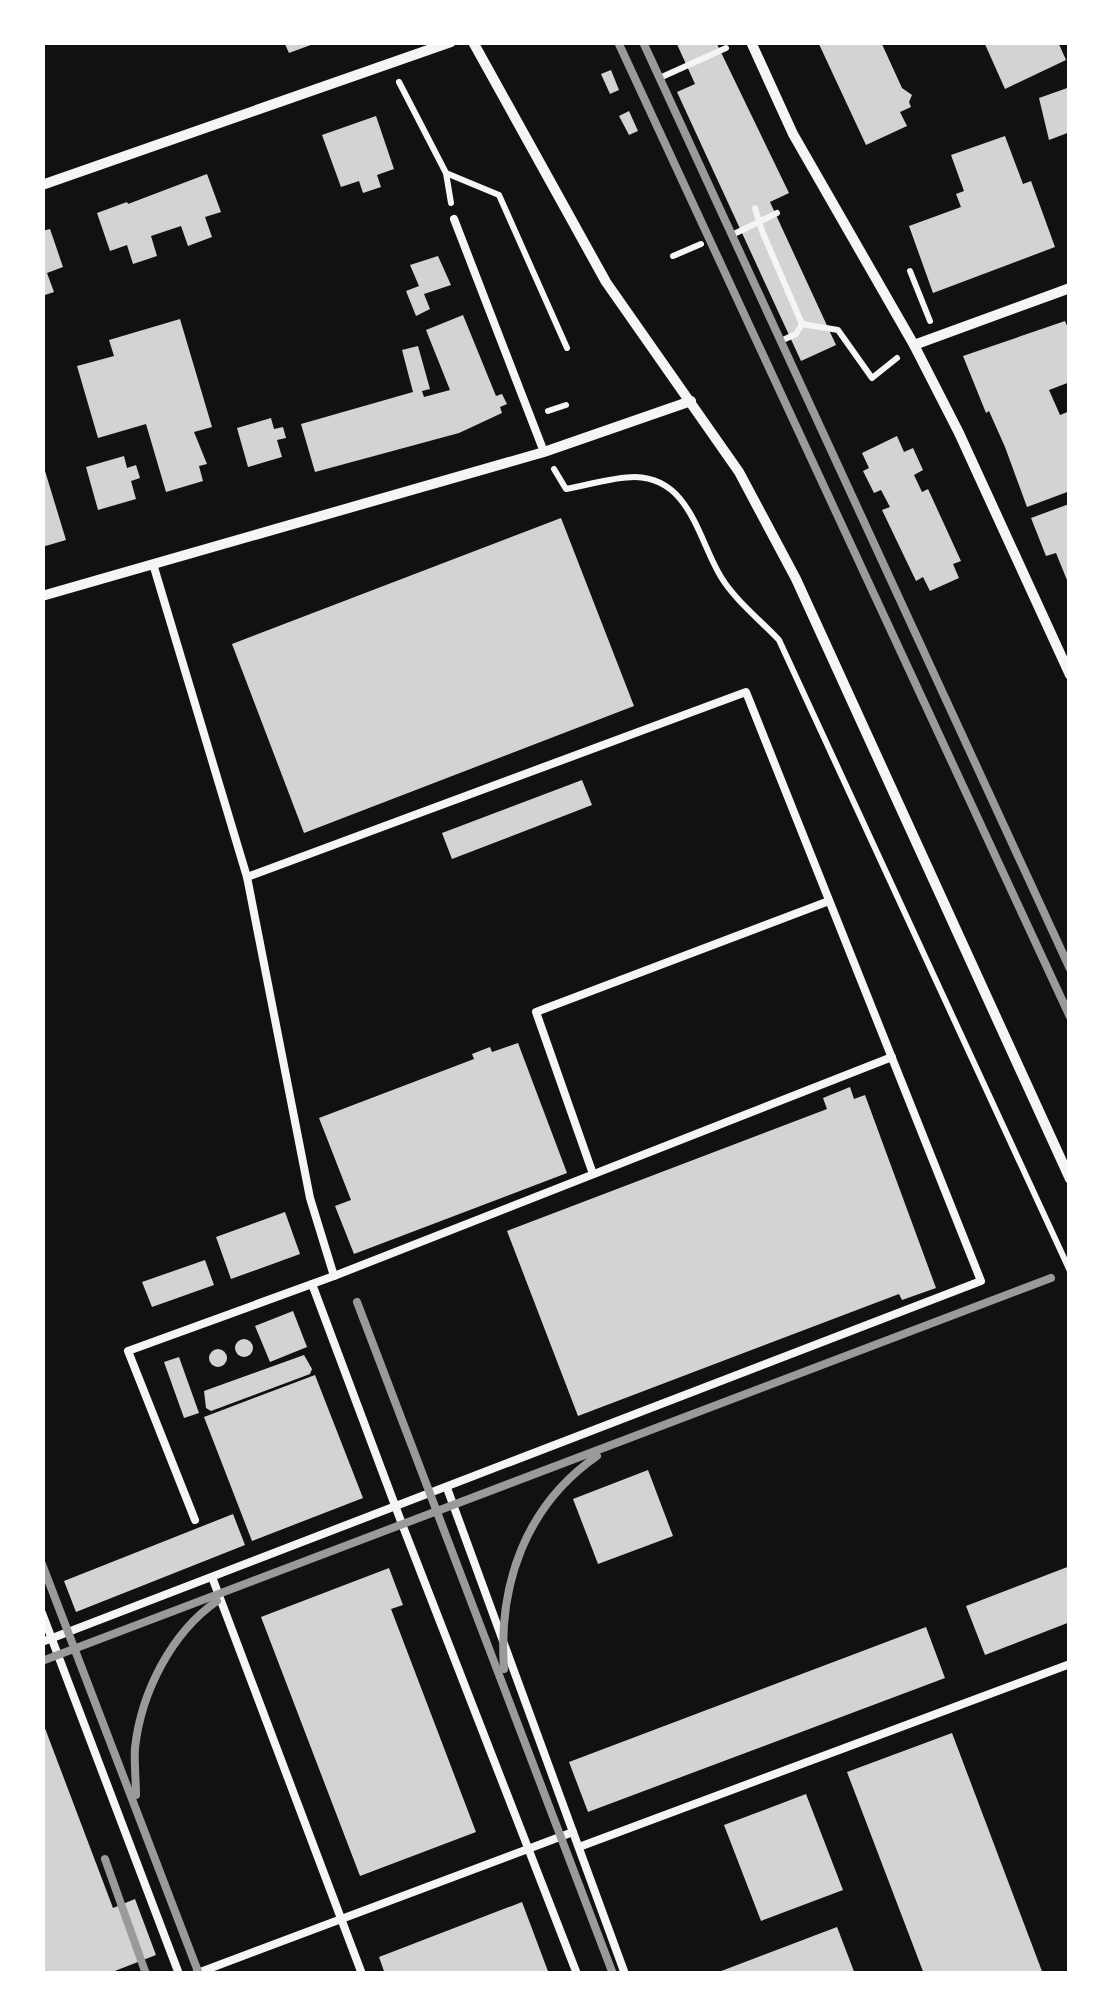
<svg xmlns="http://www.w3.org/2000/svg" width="1112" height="2016" viewBox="0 0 1112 2016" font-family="Spectral,serif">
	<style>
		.building { fill: #d3d3d3 }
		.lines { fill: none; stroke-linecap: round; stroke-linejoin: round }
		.path { stroke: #f5f5f5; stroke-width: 6 }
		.service { stroke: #f5f5f5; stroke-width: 8 }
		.minor { stroke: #f5f5f5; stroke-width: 10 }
		.rail { stroke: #9a9a9a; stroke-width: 8 }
	</style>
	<rect width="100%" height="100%" fill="#111"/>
	<!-- building -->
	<g class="building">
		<path d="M284 42H316V43L289 53Z"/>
		<path d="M676 42H716L789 193 770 202 836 345 801 361 677 92 695 84Z"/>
		<path d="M818 42H881L902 88 912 95 909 102 911 107 900 112 907 126 866 145Z"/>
		<path d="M984 42H1058L1066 60 1005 89Z"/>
		<path d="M611 70 619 90 610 94 601 74Z"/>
		<path d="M1070 87V132L1049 140 1039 98Z"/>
		<path d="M629 111 638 131 629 135 619 116Z"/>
		<path d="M376 116 394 169 377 175 381 187 363 193 359 181 341 187 322 135Z"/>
		<path d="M1005 136 1023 184 1031 181 1055 247 933 293 909 226 961 207 956 194 964 191 951 155Z"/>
		<path d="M207 174 221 212 205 217 212 237 188 246 181 226 151 236 157 256 133 264 127 245 110 251 97 213 127 202 128 204Z"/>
		<path d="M50 229 63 267 47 273 54 292 42 296V231Z"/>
		<path d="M438 256 451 285 424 294 430 309 416 316 406 291 419 286 410 265Z"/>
		<path d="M463 315 496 396 502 394 507 404 500 407 502 413 459 433 315 472 301 424 413 392 402 350 418 346 430 389 422 391 424 397 450 390 426 330Z"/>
		<path d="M180 319 212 427 194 432 207 464 199 466 203 481 166 492 146 424 98 438 77 366 114 356 109 340Z"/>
		<path d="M1065 321 1070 333V382L1049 390 1060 415 1070 411V491L1027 507 1005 447 989 411 986 413 963 356Z"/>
		<path d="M271 418 274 429 283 427 286 438 277 440 282 457 248 467 237 428Z"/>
		<path d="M897 436 904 452 913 448 923 470 914 475 922 492 928 489 961 561 953 564 959 578 930 591 923 577 916 581 882 510 890 507 881 490 874 493 863 471 869 468 862 453Z"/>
		<path d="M124 456 127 468 136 465 140 478 131 481 136 499 98 510 86 467Z"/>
		<path d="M42 461 66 540 42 547Z"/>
		<path d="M1069 504V585L1056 553 1046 556 1031 518Z"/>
		<path d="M561 518 634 706 304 833 232 644Z"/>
		<path d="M582 780 592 805 452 859 442 833Z"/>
		<path d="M518 1043 567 1173 354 1254 335 1206 351 1200 319 1118 474 1059 472 1054 490 1047 492 1052Z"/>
		<path d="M850 1087 854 1099 865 1095 936 1288 902 1300 899 1294 578 1416 507 1231 827 1109 823 1098Z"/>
		<path d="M285 1212 300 1254 231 1279 216 1237Z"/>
		<path d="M205 1260 214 1285 152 1307 142 1282Z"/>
		<path d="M293 1311 307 1347 270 1362 255 1326Z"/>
		<circle cx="244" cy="1348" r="9"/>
		<circle cx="218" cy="1358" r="9"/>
		<path d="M304 1355 312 1369 310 1374 211 1411 206 1408 204 1391Z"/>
		<path d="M179 1357 199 1413 184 1418 164 1362Z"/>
		<path d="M315 1375 363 1498 252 1541 204 1417Z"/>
		<path d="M648 1470 673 1536 598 1564 573 1499Z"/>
		<path d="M233 1514 245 1545 76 1612 64 1581Z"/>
		<path d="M1070 1566V1622L985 1655 966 1606Z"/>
		<path d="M389 1568 403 1605 391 1609 476 1832 360 1876 261 1617Z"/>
		<path d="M926 1627 945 1678 588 1812 569 1762Z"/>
		<path d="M43 1723 113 1908 135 1899 156 1955 107 1974H42Z"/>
		<path d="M952 1733 1043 1974H924L847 1772Z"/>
		<path d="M806 1794 843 1890 761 1921 724 1825Z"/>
		<path d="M522 1902 549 1974H385L379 1957Z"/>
		<path d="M837 1927 855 1974H716V1973Z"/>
	</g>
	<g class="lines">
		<!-- path -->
		<g class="path">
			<path d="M664 76 726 48"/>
			<path d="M399 82 446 173 451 203"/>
			<path d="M446 173 499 195 567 348"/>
			<path d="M755 208 762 231 802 324"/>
			<path d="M736 233 777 213"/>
			<path d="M673 256 701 244"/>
			<path d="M910 271 930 321"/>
			<path d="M802 324 838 330 872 378 897 358"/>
			<path d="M785 339 796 334 802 324"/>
			<path d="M548 411 566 405"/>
			<path d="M554 469 566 489C588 485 613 477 635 477 690 478 698 539 721 577 735 600 760 620 779 640L1070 1271"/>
		</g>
		<!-- service -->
		<g class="service">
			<path d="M454 219 544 452"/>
			<path d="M153 564 247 877 310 1198 334 1276"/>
			<path d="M593 1174 536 1012 829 901"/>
			<path d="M312 1284 402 1524 577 1974"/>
			<path d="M447 1488 625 1974"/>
			<path d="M195 1520 128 1351 334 1276 892 1057"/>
			<path d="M212 1577 362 1974"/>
			<path d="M42 1613 179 1974"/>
			<path d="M42 1642 981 1281 746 692 247 877"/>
			<path d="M579 1847 1070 1664"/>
			<path d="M195 1974 573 1832"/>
		</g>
		<!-- minor -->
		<g class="minor">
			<path d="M473 42 606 282 739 472 796 579 1070 1179"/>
			<path d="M751 42 793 134 914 345 959 433 1070 675"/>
			<path d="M42 185 451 42"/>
			<path d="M914 345 1070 288"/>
			<path d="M42 596 544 452 691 401"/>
		</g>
		<!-- rail -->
		<g class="rail">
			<path d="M618 42 1070 1017"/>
			<path d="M643 42 1070 969"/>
			<path d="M357 1302 613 1974"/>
			<path d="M42 1564 199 1974"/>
			<path d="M42 1661 1051 1278"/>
			<path d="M504 1669C498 1585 525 1506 597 1456"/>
			<path d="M136 1795C136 1780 134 1763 135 1748 141 1693 171 1633 217 1601"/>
			<path d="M105 1859 146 1974"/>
		</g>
	</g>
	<!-- border -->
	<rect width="1112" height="2016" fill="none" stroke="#ffffff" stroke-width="90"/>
</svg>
